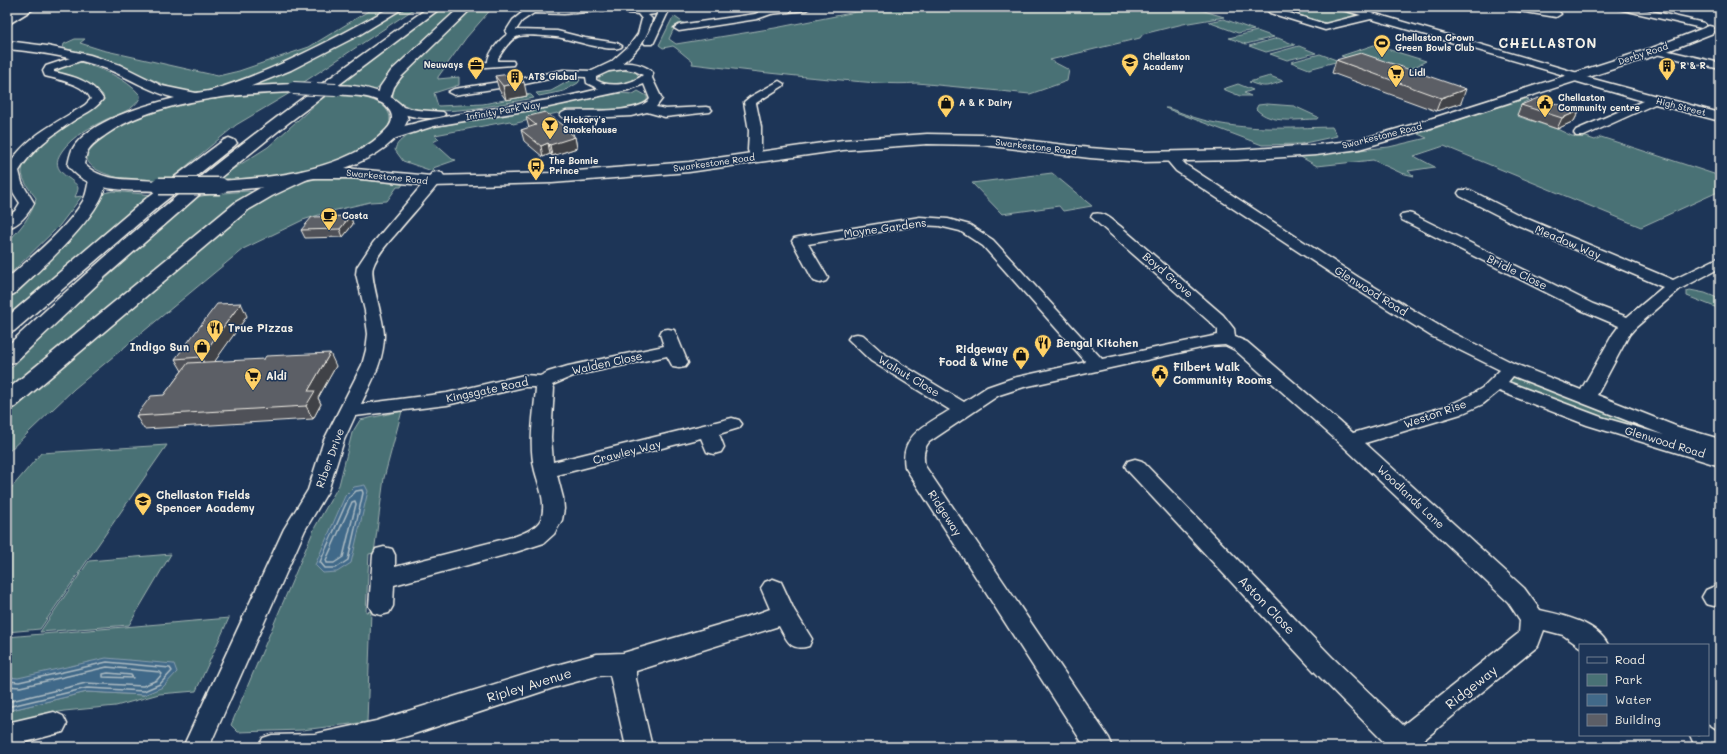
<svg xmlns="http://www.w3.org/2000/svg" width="1727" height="754" viewBox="0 0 1727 754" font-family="Mali,sans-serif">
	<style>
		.green { fill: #497175; stroke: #9eb1ae }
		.water { fill: #416989; stroke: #899faf }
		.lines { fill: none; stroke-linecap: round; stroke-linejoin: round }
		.shore { stroke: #acbbc2; stroke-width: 1.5 }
		.minor-casing { stroke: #f4f1e8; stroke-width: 3 }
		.major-casing { stroke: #f4f1e8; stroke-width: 3 }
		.highway-casing { stroke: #f4f1e8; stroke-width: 3 }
		.minor { fill: #1d3557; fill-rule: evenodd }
		.major { fill: #1d3557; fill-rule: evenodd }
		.highway { fill: #1d3557; fill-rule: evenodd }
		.rail { stroke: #f4f1e8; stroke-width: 1.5 }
		.major-bridge-far1-casing { stroke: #f4f1e8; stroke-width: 14; stroke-linecap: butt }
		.major-bridge-casing { stroke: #f4f1e8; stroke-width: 19; stroke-linecap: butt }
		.major-bridge-far1 { stroke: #1d3557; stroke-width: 12 }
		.major-bridge { stroke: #1d3557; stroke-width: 16 }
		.wall { fill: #4f5158; stroke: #f4f1e8 }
		.shaded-wall { fill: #404247; stroke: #f4f1e8 }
		.building { fill: #5c5e66; stroke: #f4f1e8 }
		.labels { text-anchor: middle; stroke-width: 3; stroke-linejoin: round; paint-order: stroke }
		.far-poi-label { font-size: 9px; font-weight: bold; fill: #f4f1e8; stroke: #1d3557; text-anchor: start }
		.far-street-label { font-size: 9px; fill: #f4f1e8; stroke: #1d3557 }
		.street-label { font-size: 11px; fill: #f4f1e8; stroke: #1d3557 }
		.poi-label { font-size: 11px; font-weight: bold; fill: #f4f1e8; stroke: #1d3557; text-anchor: start }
		.far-district-label { font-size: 13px; font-weight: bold; letter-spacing: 1px; fill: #f4f1e8; stroke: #1d3557 }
		.near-street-label { font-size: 13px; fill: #f4f1e8; stroke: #1d3557 }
	</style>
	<rect width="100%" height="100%" fill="#1d3557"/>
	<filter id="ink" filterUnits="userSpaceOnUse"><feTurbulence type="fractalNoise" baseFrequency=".025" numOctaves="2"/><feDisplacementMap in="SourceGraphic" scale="8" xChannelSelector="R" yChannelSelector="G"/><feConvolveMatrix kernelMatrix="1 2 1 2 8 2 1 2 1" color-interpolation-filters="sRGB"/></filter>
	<g filter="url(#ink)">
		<!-- green -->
		<g class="green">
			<path d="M375 7H392L338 37 243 84 204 92H181L104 59 63 48 64 44 75 39H85L80 43 102 50 218 76 239 71 309 47Z"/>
			<path d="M402 7H417L304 82 293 85 247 87Z"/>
			<path d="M443 7H463L401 64 375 91 335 87Z"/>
			<path d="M474 7H493L466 38 438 77V79L459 77V85L434 93 438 106 483 104 526 96V94L531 95 534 98C498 104 435 120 402 104 397 102 392 99 393 93 396 75 458 22 474 7Z"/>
			<path d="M881 7H1191L1224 17 1183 24 1143 34 1140 38 1050 60 1069 70 1067 81 1030 94 917 83C892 85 865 82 841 80 791 76 741 70 692 64L693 62 676 48 673 46 663 48 659 45 672 19 675 17 685 24V26L673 30 669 39 676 44 775 28Z"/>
			<path d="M1295 7H1337L1363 15 1328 24 1284 10Z"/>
			<path d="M1224 19 1254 30 1238 33 1208 22Z"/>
			<path d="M1257 31 1274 37 1246 44 1229 38Z"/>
			<path d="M1278 38 1295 45 1266 52 1249 46Z"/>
			<path d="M1374 45 1426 61 1399 75 1341 56Z"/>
			<path d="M1299 46 1316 53 1287 60 1270 54Z"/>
			<path d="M1320 54 1339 61 1309 69 1291 62Z"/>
			<path d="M80 62C101 69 125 77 140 95V98C134 110 119 114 107 119 91 127 72 136 62 151 46 173 76 178 78 188 78 191 76 194 75 197L82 196 60 225 7 277V243C18 231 33 215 36 198 30 190 22 181 22 171 22 147 79 116 98 105L103 98V95L91 85 57 71 63 67Z"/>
			<path d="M620 70 635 72 639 76C631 86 609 87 599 80V77L605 73Z"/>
			<path d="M571 75 578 78 580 80 578 83 564 91 539 96 536 93 551 91 569 81 564 79Z"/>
			<path d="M1270 76 1283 81C1267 86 1267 89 1249 82Z"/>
			<path d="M1238 84 1253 90 1244 93 1251 96H1240L1223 89Z"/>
			<path d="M284 91 282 93H290L236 125 172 178C168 179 164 181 160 182 144 184 68 175 91 146 99 135 112 129 124 124 174 100 229 95 284 91Z"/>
			<path d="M638 91 647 96C651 114 608 109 598 109 584 110 570 112 558 114L557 113 513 124 510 121 435 135 439 139 433 142 452 159 456 160 433 168 435 172 403 161 395 150C397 137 418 131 429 128L621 93 633 94Z"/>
			<path d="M334 93C349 95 365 96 379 103 384 106 389 111 390 117 393 141 338 161 321 166 291 176 259 178 228 182L230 179 219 178 268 147 327 94Z"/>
			<path d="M1523 98 1529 100 1523 103 1524 105 1517 116 1557 129 1572 136 1586 137 1595 140 1601 137 1720 176V191L1641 227 1444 146 1414 156 1435 167 1408 171 1414 176 1401 173 1373 160 1317 166 1299 156 1389 147 1427 138 1418 134Z"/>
			<path d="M1267 104 1294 106 1318 117 1317 119C1297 119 1271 125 1256 109L1258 105Z"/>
			<path d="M1165 108H1168C1180 112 1191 117 1203 120 1245 131 1289 128 1332 127L1337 136 1300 144 1262 145Z"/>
			<path d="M1052 173 1092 206 1063 211 1059 206 1002 214 972 183Z"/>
			<path d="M319 178 349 179 403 184 401 187H397L387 201 370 202 328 212 303 220 243 249 74 389 7 453V412L250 207 295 184Z"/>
			<path d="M113 191 153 195 110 229 7 316V295L98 202 104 193Z"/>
			<path d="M247 191 255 192 7 396V372L66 314 197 197 212 194Z"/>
			<path d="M1690 290 1705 293 1720 299V309L1687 296V291Z"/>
			<path d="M1509 368 1671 431 1720 459 1497 384Z"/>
			<path d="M402 411 384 478 374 553 369 554 366 612 371 611 367 722 302 730 238 732 231 725 315 527 339 485 352 433 360 420Z"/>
			<path d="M167 445 40 629 7 632V493L41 453Z"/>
			<path d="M171 554 129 625 40 632 89 561Z"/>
			<path d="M229 618 196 691 159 694 116 706 64 711 7 723V711L87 692 144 695 7 677V637Z"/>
		</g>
		<!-- water -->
		<g class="water">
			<path d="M365 485 368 491 351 563 337 572 323 573 315 565 345 496 354 487Z"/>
			<path d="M106 658 174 664 177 672 163 687 144 695 87 692 7 711V677L18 678Z"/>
		</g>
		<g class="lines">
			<!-- shore -->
			<g class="shore">
				<path d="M362 490 363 493 348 560 336 568H325L320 562 348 499 356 491Z"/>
				<path d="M355 501 356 504 343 557 334 563H327L326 560 352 502Z"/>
				<path d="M108 673 131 675 133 678 103 677V674Z"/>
				<path d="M7 681 19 682 107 662 170 668 172 671 160 684 144 691 87 688 7 707"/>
				<path d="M7 686 20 687 107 667 160 672 162 674 157 680 143 686 86 683 7 702"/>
			</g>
			<!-- minor casing -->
			<g class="minor-casing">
				<g id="minor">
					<path d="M515 7 552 9 615 7 610 10 564 14 534 13 522 21 516 30 557 31 585 38 617 43 622 46C615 55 568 38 556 37 547 36 528 34 519 36 510 38 503 51 498 58V61H513L514 63 513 65 472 68 471 66 472 64 488 62C488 53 501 38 508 34L506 31 513 20 523 12 516 10Z"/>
					<path d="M618 7 652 9 657 12 655 14 648 15 652 19C648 37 637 52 622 63 632 62 647 65 653 73L652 78 662 99 656 107 665 109 706 107 710 108 712 110 710 112 665 117 647 112 631 116 566 119 562 117 560 115 562 113 566 111C585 110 639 114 650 99L644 84 628 90 549 107 434 126 390 140 386 139 384 136C394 121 512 106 536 102 557 99 578 94 599 89L587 83 586 77 563 76 525 84 454 95 448 92 454 89 525 78 563 70 592 71 611 62 630 45 638 34 642 19 638 14 627 13ZM626 69 635 71 643 75C631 85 609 88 596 80V77L609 71Z"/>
					<path d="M664 7 669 10 654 42 653 44H645L644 42 659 10Z"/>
					<path d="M780 7H811L806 10 771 14 757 19 679 31 674 28 679 25 755 14 766 9Z"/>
					<path d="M1277 7H1292L1283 11 1325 24 1361 15 1339 9 1337 7H1352L1581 74 1582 76 1720 113V121L1655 104 1584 136H1576L1574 133 1576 130 1643 101 1568 79 1567 76 1371 19 1325 30 1270 13 1268 11Z"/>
					<path d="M1504 7H1522L1559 12 1561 14 1556 17 1506 9Z"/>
					<path d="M1617 7H1634L1704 23 1706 25 1701 28 1619 9Z"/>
					<path d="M1656 48 1720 63V69L1652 53 1651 51Z"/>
					<path d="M82 54 87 57 86 59 54 70V72C72 76 93 81 103 99 95 110 84 114 73 121 52 135 32 149 19 171L22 183 34 203C28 214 20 225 7 228V217L15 211 20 203C14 193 4 181 7 169 8 165 13 160 15 156 34 132 60 121 85 105L91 99C84 84 60 80 45 76L43 71 46 66Z"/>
					<path d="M779 81 784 84 783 86 756 103 761 127V150L763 158 762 161H752L748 150 749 131 744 102 750 97Z"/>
					<path d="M397 106 417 110 443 112 445 114 443 116C426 121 409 116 393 111L391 109 393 107Z"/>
					<path d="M1171 154 1176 155 1186 165 1358 277 1443 328 1515 364 1581 390 1613 334 1619 326 1581 310 1402 220 1400 217 1402 214 1407 213 1412 214 1593 304 1627 317 1663 287 1513 223 1460 196 1458 193 1460 190H1470L1523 217 1673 280 1720 257V268L1680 289 1635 328 1629 335 1597 395 1678 427 1720 439V466L1587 425 1499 391 1483 404 1461 414 1365 443 1524 588 1540 610C1562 615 1597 622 1608 645H1580V647L1563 635 1544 630 1538 646 1415 747H1382L1384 742 1314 671 1128 471 1125 466 1128 461 1135 459 1142 461 1332 657 1403 725 1519 633 1520 620 1508 602 1343 446 1235 350 1225 345 1210 346 1024 387 999 395 929 442C923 449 923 457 925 466L1109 738 1113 747H1085L905 467C899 435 928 424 950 410L871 361 848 339 851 335 857 334 863 335 883 353 964 402 987 387 1013 378 1086 362 983 246 960 231 939 226 920 225 808 244 828 278 826 281 820 283 814 281 812 278 792 241 794 238 799 237 920 217 948 219 970 225 993 240 1102 359 1218 335V330L1211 323 1091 217 1093 214C1104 211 1112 220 1120 226L1223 315 1234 329 1235 337 1247 342 1353 433 1447 406 1469 396 1482 388 1500 370 1431 336 1346 283 1176 171 1165 158 1166 155ZM1513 376 1664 435 1601 417 1508 382Z"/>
					<path d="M437 172 442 173 444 176C429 197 411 215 395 235 387 244 377 255 373 267 369 277 384 319 384 335 384 361 372 381 361 404L447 393 524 375 540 376 548 372 568 366 664 346 660 334 662 330 668 329 674 330 676 334 688 363 685 367 679 368 673 367 667 356 573 376 552 385 554 388 551 437 553 462 732 418 739 420 742 424 739 428 719 434 724 447 721 452 714 454 707 452 701 438 557 475 563 498 564 509 562 520 554 534 544 543 516 552 394 585 393 606 389 613 381 615 373 613 369 606 373 555 376 549 384 547 392 549 395 555V567L516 536C524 533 537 528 541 519 547 504 539 486 535 471 528 444 534 415 536 388L534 387H524L447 405 355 416 344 440 328 491 305 530 209 747H183L284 529 308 490 324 440 362 365 366 350 368 334 365 311 356 274 357 267 373 243 432 173Z"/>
					<path d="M773 579 781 582 794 610 812 639 809 646C790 652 787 640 779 626L636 671V679L652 747H626L610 675 597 676 553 688 411 735 367 747H259L263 738 272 735 315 734 376 721 553 666 597 654 623 653 759 613 770 609 761 588 765 582Z"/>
					<path d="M1720 584V604L1714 606 1706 604 1702 597 1706 590Z"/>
					<path d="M54 712 63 716 67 724 63 732 7 747V723Z"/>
					<path d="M1708 725 1720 733V747H1698L1694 744 1690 735H1708Z"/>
				</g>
			</g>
			<!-- major casing -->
			<g class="major-casing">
				<g id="major">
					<path d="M1709 26 1713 27 1715 30 1713 33 1660 54 1421 131 1359 149 1316 155 1237 160 1141 162 1090 158 983 145 927 144 843 150 689 172 552 183 431 186 352 178H314L266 187 220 191 214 189 212 186 214 183 220 181C272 178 348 170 386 130 396 120 393 111 382 103 367 93 348 97 331 93L329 90 331 87C350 82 390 91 403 107 406 110 406 115 408 119 398 144 370 159 345 168L431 176 552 173 689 162 843 140 927 134 983 135 1090 148 1141 152 1237 150 1316 145 1358 140 1411 125 1652 48Z"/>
					<path d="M7 41 47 46 90 55 120 65 162 86 196 93 236 87 293 84 298 85 300 88 298 91 293 92C235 94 156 100 107 134 100 139 91 144 87 152 86 156 85 160 84 164 106 186 138 176 165 183L167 186 165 189 159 191C129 190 87 193 68 165 69 160 70 155 72 150 87 121 146 105 175 98 150 92 130 78 107 69 75 57 41 52 7 49Z"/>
				</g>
			</g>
			<!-- highway casing -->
			<g class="highway-casing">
				<g id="highway">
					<path d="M391 7H405L359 35 291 70 244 89 215 98 210 97 208 94 210 91C274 71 333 40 391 7Z"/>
					<path d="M429 7H442L288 123 200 194 106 276 15 362 7 363V346C66 291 126 237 189 186 266 123 347 65 429 7Z"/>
					<path d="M460 7H473L401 77 394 87 389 102 384 103 379 102 377 99 380 87 391 71Z"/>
					<path d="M229 138 234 140 237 143 234 146 160 205 14 331 7 333V317L148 197 224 140Z"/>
					<path d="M302 171 308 173 310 176 308 179 272 196 248 210 15 407 7 409V390L236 202 260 188Z"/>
					<path d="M97 174 103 176C120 200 32 277 14 294L7 296V279C32 256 65 231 83 201 88 192 87 182 91 176Z"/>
				</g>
			</g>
			<!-- minor -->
			<use href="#minor" class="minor"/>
			<!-- major -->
			<use href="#major" class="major"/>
			<!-- highway -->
			<use href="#highway" class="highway"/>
			<!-- rail -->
			<path class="rail" d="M7 26 38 7"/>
			<!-- major-bridge-far1 casing -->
			<g class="major-bridge-far1-casing">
				<path id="major-bridge-far1" d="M293 88 336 90"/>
			</g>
			<!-- major-bridge casing -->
			<g class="major-bridge-casing">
				<path id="major-bridge" d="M159 186H220"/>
			</g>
			<!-- major-bridge-far1 -->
			<use href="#major-bridge-far1" class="major-bridge-far1"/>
			<!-- major-bridge -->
			<use href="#major-bridge" class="major-bridge"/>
		</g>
		<!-- wall -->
		<g class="wall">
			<path d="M1336 60 1461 103 1436 111 1332 73Z"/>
			<path d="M495 76 527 96 506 100 499 90Z"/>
			<path d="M1521 105 1579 111 1574 121 1557 129 1517 115Z"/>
			<path d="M526 117 573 132 574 137H575L577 148 552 156 550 154 543 157 524 141 521 130 529 128Z"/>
			<path d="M350 216 353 224 343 237 305 238 301 230Z"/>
			<path d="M247 316 214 362 336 366 318 398 321 404 313 419 144 429 136 416 164 395 182 371 175 359Z"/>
		</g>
		<!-- shaded-wall -->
		<g class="shaded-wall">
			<path d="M524 82 527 96 506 100 503 86Z"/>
			<path d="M1466 89 1461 103 1436 111 1441 98Z"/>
			<path d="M1579 111 1574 121 1557 129 1562 118Z"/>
			<path d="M573 132 574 138 575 137 577 148 552 156 550 145 570 133Z"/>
			<path d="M548 143 550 154 543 157 541 146Z"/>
			<path d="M350 216 353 224 343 237 340 229Z"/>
			<path d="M241 303 247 316 208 371 201 357Z"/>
			<path d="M330 353 336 366 318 398 321 404 313 419 306 406 308 391Z"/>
		</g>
		<!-- building -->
		<g class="building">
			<path d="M1361 53 1466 89 1441 98 1336 60Z"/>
			<path d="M517 73 524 82 503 86 495 76Z"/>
			<path d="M1538 98 1579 111 1562 118 1521 105Z"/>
			<path d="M545 112 573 132 570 133 575 137 550 145 548 143 541 146 521 130 536 125 526 117Z"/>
			<path d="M350 216 340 229 301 230 312 217Z"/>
			<path d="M241 303 201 357 175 359 217 304Z"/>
			<path d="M330 353 308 391H315L306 406 136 416 151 396 164 395 188 363 264 359 266 356Z"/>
		</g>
	</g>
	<!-- icons -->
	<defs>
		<g id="stadium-pin" transform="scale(0.9)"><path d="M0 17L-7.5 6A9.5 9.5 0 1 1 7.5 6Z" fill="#ffd166" stroke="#1d3557"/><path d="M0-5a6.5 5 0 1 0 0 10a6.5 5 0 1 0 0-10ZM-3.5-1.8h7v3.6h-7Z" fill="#111"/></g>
		<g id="school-pin" transform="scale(0.9)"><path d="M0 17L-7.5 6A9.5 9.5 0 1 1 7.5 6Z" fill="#ffd166" stroke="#1d3557"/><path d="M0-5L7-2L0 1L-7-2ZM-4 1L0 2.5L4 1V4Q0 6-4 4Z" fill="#111"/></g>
		<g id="office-pin" transform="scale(0.9)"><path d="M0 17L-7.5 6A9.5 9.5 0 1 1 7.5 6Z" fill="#ffd166" stroke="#1d3557"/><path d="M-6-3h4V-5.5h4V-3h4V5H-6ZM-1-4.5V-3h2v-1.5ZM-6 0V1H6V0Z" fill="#111"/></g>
		<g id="building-pin" transform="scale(0.9)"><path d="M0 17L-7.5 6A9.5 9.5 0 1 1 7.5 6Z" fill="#ffd166" stroke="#1d3557"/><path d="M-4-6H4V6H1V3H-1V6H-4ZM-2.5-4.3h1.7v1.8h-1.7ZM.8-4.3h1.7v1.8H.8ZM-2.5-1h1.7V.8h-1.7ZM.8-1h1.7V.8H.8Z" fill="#111"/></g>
		<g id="supermarket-pin" transform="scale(0.9)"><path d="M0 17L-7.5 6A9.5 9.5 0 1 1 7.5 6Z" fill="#ffd166" stroke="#1d3557"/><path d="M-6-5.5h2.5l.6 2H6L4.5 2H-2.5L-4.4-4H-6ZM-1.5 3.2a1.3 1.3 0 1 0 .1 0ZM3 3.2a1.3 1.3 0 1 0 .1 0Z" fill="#111"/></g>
		<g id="shop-pin" transform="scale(0.9)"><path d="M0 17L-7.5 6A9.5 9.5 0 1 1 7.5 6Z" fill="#ffd166" stroke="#1d3557"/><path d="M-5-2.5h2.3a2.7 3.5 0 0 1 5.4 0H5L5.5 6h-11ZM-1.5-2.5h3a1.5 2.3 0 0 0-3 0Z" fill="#111"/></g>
		<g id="civic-pin" transform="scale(0.9)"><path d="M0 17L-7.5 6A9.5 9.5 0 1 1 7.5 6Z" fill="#ffd166" stroke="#1d3557"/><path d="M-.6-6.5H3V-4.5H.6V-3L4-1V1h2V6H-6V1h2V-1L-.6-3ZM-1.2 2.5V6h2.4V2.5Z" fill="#111"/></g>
		<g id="bar-pin" transform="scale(0.9)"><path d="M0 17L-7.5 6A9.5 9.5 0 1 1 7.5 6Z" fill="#ffd166" stroke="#1d3557"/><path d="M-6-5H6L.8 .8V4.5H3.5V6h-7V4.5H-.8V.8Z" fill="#111"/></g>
		<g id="bus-pin" transform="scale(0.9)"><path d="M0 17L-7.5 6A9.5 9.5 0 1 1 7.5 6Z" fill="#ffd166" stroke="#1d3557"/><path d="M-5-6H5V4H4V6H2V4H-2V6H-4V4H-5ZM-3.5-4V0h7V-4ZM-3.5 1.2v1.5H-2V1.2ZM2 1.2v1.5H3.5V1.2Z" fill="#111"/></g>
		<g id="cafe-pin" transform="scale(0.9)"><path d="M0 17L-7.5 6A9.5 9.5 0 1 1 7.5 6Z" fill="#ffd166" stroke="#1d3557"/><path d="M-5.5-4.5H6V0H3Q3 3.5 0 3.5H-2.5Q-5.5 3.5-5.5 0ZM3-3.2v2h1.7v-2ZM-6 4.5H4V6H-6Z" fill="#111"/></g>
		<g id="restaurant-pin" transform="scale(0.9)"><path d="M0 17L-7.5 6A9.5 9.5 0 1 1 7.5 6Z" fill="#ffd166" stroke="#1d3557"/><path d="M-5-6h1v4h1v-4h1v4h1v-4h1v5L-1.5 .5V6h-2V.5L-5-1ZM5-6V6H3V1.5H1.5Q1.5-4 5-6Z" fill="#111"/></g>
	</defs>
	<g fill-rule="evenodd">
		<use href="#stadium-pin" x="1382" y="43"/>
		<use href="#school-pin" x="1130" y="62"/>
		<use href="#office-pin" x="476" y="65"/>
		<use href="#building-pin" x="1667" y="66"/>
		<use href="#supermarket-pin" x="1396" y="73"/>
		<use href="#building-pin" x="515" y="77"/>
		<use href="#shop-pin" x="946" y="103"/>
		<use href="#civic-pin" x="1545" y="103"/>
		<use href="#bar-pin" x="550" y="125"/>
		<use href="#bus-pin" x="536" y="166"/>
		<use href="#cafe-pin" x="329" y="216"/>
		<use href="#restaurant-pin" x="215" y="328"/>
		<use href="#restaurant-pin" x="1043" y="343"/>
		<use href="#shop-pin" x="202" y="347"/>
		<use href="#shop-pin" x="1021" y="355"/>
		<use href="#civic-pin" x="1160" y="373"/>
		<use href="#supermarket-pin" x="253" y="376"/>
		<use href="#school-pin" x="143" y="501"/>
	</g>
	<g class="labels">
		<!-- far-poi labels -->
		<g class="far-poi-label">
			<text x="1395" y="41">Chellaston Crown<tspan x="1395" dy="10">Green Bowls Club</tspan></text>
			<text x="1143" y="60">Chellaston<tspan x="1143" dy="10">Academy</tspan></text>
			<text x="463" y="68" text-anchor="end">Neuways</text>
			<text x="1680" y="69">R &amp; R</text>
			<text x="1409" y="76">Lidl</text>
			<text x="528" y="80">ATS Global</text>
			<text x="1558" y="101">Chellaston<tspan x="1558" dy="10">Community centre</tspan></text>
			<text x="959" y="106">A &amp; K Dairy</text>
			<text x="563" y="123">Hickory's<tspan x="563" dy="10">Smokehouse</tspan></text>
			<text x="549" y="164">The Bonnie<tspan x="549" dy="10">Prince</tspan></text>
			<text x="342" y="219">Costa</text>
		</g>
		<!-- far-street labels -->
		<g class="far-street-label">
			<text transform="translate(1643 54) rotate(-18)" y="3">Derby Road</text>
			<text transform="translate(1681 107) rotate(14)" y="3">High Street</text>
			<text transform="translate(503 111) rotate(-10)" y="3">Infinity Park Way</text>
			<text transform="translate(1382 136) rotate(-14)" y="3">Swarkestone Road</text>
			<text transform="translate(1036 147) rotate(7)" y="3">Swarkestone Road</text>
			<text transform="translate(714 163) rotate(-8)" y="3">Swarkestone Road</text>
			<text transform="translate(387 177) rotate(6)" y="3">Swarkestone Road</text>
		</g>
		<!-- street labels -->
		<g class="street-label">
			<text transform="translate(885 228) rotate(-8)" y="4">Moyne Gardens</text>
			<text transform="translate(1568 242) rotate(23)" y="4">Meadow Way</text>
			<text transform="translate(1517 272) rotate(26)" y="4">Bridle Close</text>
			<text transform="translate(1168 275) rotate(41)" y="4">Boyd Grove</text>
			<text transform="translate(1371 291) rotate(32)" y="4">Glenwood Road</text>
			<text transform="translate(607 363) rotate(-12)" y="4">Walden Close</text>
			<text transform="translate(909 376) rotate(31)" y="4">Walnut Close</text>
			<text transform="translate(487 390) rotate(-12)" y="4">Kingsgate Road</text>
			<text transform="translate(1435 414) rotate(-19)" y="4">Weston Rise</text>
			<text transform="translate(1665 442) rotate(17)" y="4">Glenwood Road</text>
			<text transform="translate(627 452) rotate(-14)" y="4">Crawley Way</text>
			<text transform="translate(330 458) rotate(-70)" y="4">Riber Drive</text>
			<text transform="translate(1411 497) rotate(43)" y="4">Woodlands Lane</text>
			<text transform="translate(945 513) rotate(57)" y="4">Ridgeway</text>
		</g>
		<!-- poi labels -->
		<g class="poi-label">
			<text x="228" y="332">True Pizzas</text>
			<text x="1056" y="347">Bengal Kitchen</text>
			<text x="189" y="351" text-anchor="end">Indigo Sun</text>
			<text x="1008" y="353" text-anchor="end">Ridgeway<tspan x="1008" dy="13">Food &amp; Wine</tspan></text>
			<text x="1173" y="371">Filbert Walk<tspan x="1173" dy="13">Community Rooms</tspan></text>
			<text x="266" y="380">Aldi</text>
			<text x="156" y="499">Chellaston Fields<tspan x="156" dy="13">Spencer Academy</tspan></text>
		</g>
		<!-- far-district labels -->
		<g class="far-district-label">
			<text x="1548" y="48">CHELLASTON</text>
		</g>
		<!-- near-street labels -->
		<g class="near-street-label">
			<text transform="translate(1267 605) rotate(46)" y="5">Aston Close</text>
			<text transform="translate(529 685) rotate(-17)" y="5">Ripley Avenue</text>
			<text transform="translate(1471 687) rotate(-38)" y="5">Ridgeway</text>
		</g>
	</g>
	<!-- margin -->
	<rect width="1727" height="754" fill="none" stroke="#1d3557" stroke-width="24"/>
	<rect x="12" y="12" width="1703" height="730" fill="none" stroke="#f4f1e8" stroke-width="1.5" filter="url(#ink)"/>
	<!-- legend -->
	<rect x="1579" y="644" width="130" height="92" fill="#1d3557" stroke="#738091"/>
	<rect x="1587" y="657" width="20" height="6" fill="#1d3557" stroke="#738091"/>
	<text x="1615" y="664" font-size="12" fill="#f4f1e8">Road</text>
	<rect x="1587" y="674" width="20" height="12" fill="#497175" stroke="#738091"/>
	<text x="1615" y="684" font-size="12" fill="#f4f1e8">Park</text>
	<rect x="1587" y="694" width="20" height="12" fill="#416989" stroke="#738091"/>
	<text x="1615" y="704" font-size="12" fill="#f4f1e8">Water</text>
	<rect x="1587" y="714" width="20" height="12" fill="#5c5e66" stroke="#738091"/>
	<text x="1615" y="724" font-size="12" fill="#f4f1e8">Building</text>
</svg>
